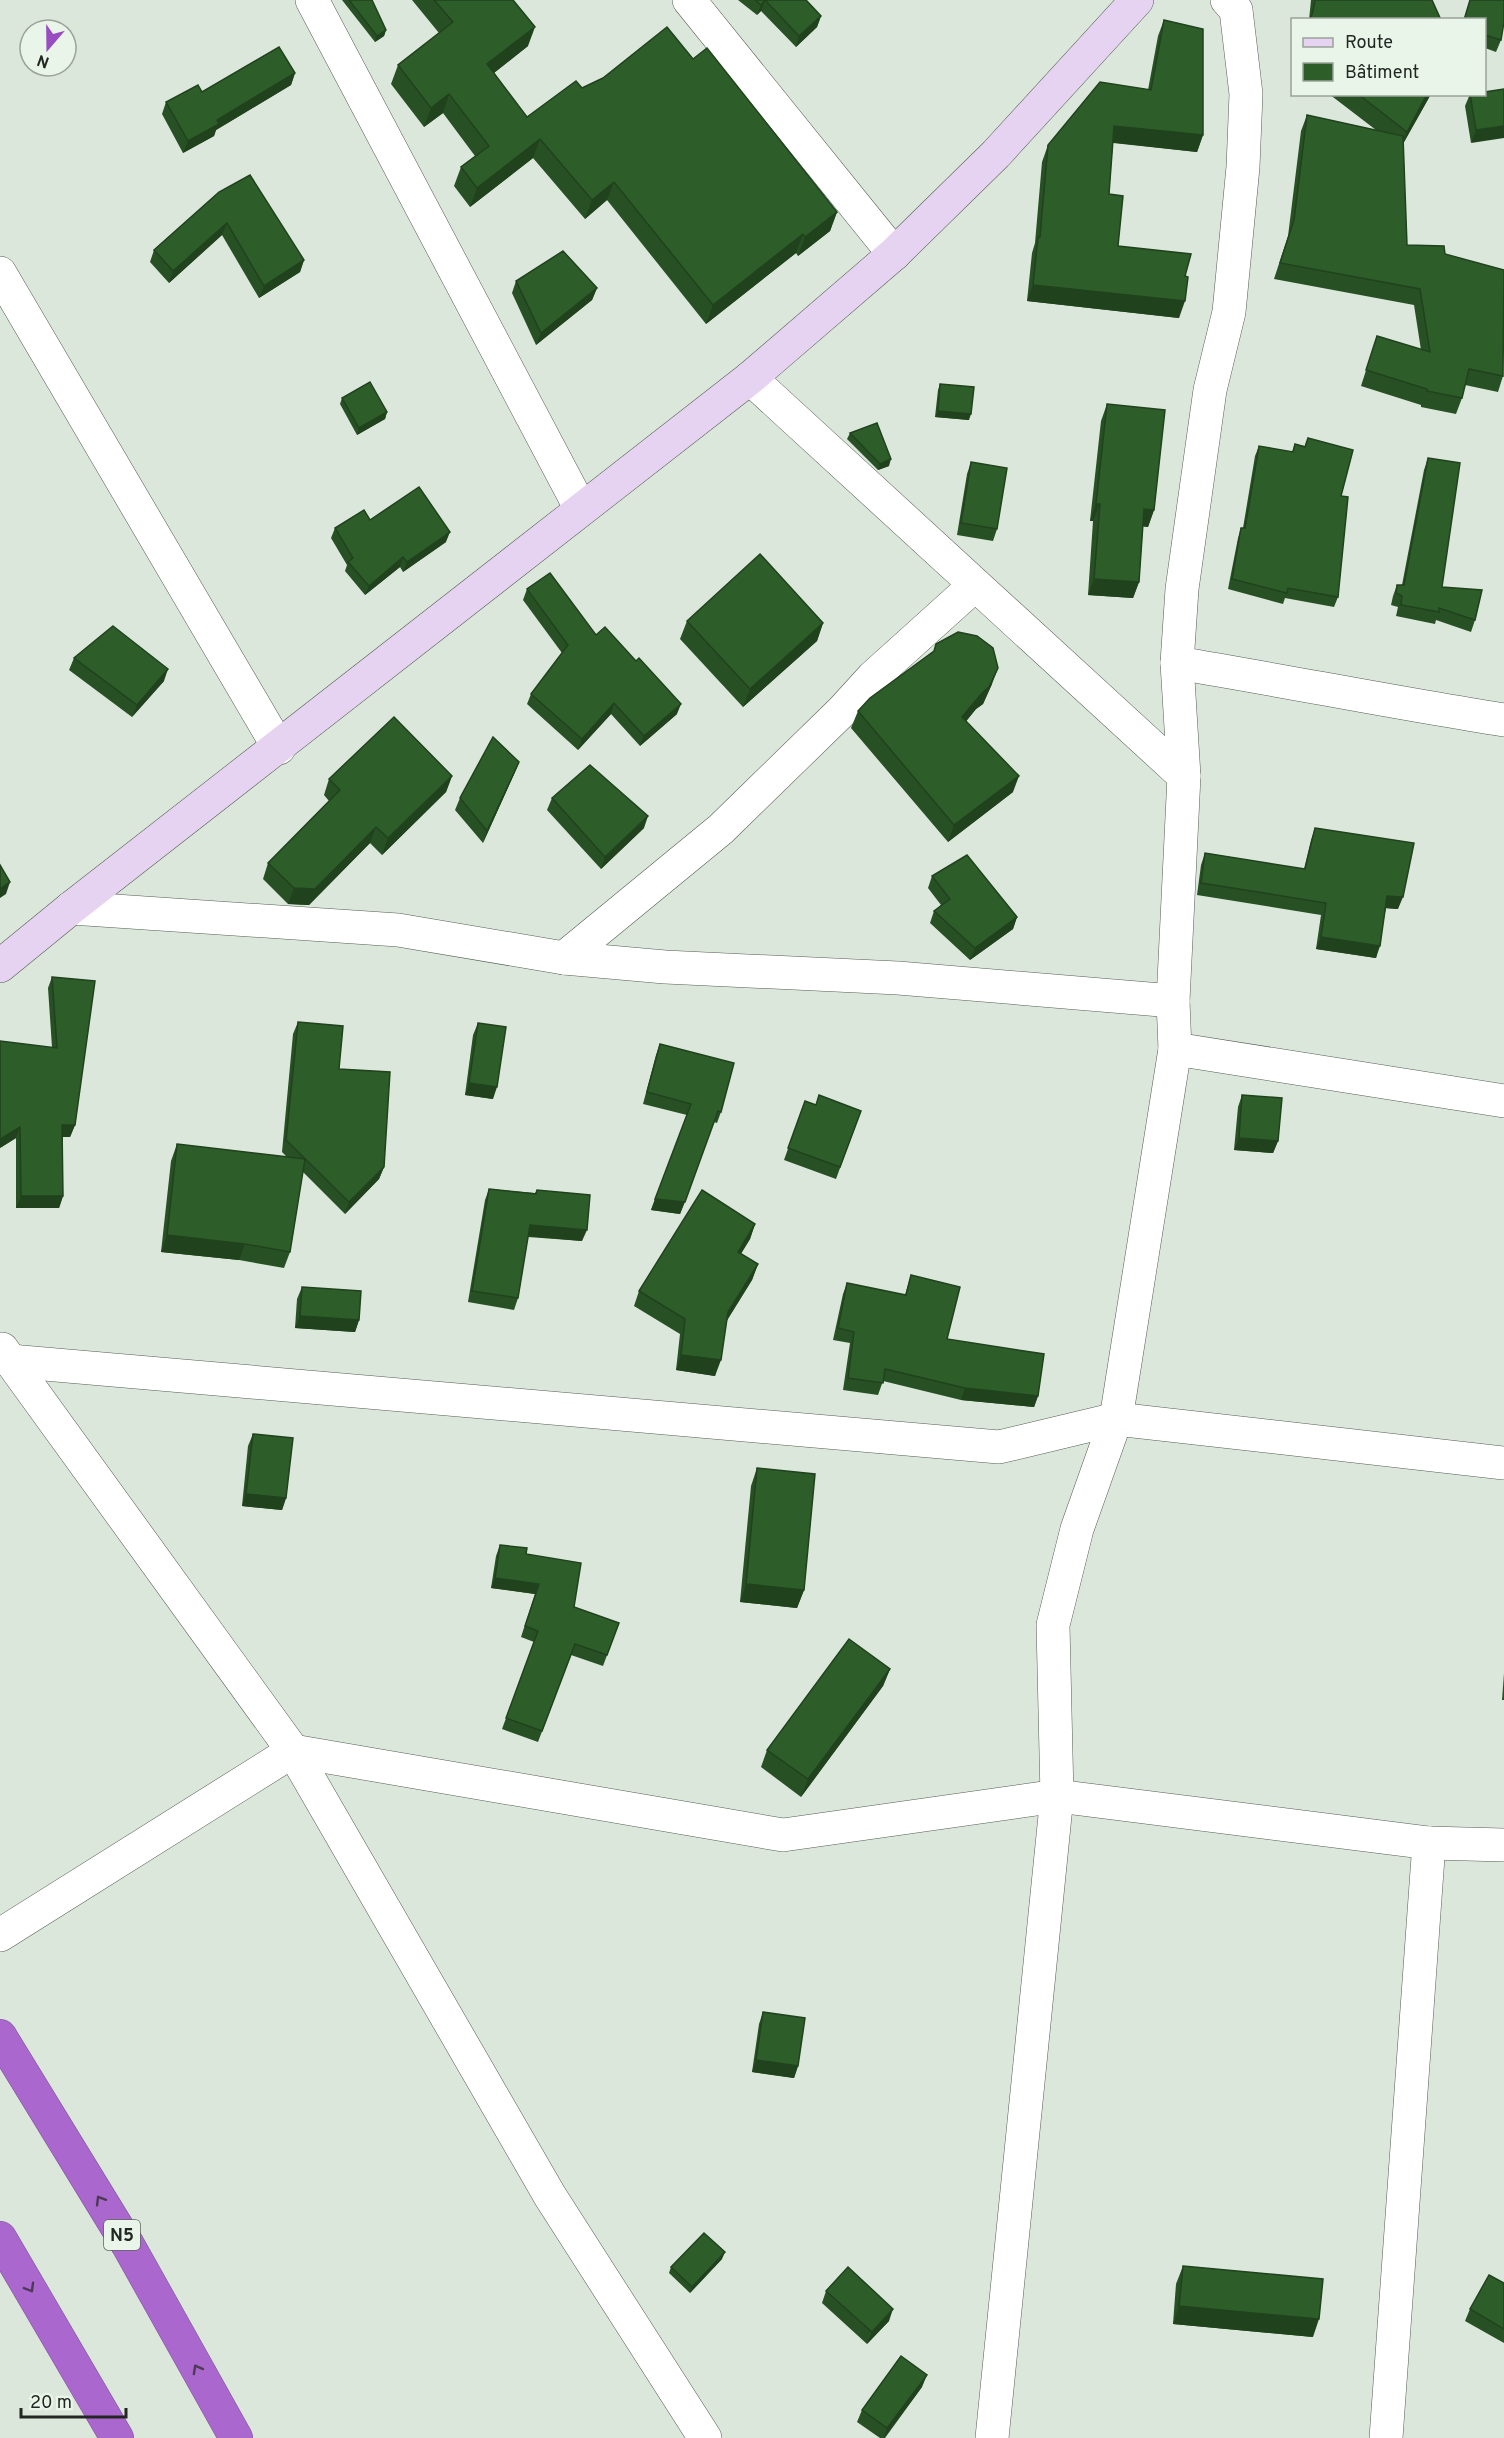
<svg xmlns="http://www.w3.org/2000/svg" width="1504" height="2438" viewBox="0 0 1504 2438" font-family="Overpass,sans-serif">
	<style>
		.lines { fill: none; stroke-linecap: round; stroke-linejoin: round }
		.street-casing { stroke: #545e54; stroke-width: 34 }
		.secondary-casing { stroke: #545e54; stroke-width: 34 }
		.highway-casing { stroke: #7b5193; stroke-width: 34 }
		.street { stroke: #fff; stroke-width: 33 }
		.secondary { stroke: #e6d2f1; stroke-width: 33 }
		.highway { stroke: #aa68cf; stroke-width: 33 }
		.wall { fill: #275124 }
		.shaded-wall { fill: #20421d }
		.building { fill: #2d5e2a; stroke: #20421d; stroke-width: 1.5 }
		.oneway { stroke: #4c3a57 }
		.labels { text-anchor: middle; stroke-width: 6; stroke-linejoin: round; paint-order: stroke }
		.shield { fill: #e9f5e8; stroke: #5e655e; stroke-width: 1.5 }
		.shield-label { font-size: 18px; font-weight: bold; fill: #232723 }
	</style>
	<rect width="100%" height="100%" fill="#dce7db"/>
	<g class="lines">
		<!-- street casing -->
		<g class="street-casing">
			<g id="street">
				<path d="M312 0 581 509"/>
				<path d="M689 0 894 254"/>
				<path d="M0 273 279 748"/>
				<path d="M750 378 1184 776"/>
				<path d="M1177 663C1286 681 1395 703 1504 720"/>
				<path d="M71 908 398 930 564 958 665 967 898 978 1173 1001"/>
				<path d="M564 958 721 829 842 711 873 677 975 585"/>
				<path d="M1175 1049 1504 1101"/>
				<path d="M2 1349 293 1751 550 2196 705 2438"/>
				<path d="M10 1361 999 1447 1116 1419 1504 1463"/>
				<path d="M0 1935 293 1751 783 1835 1057 1796 1429 1843 1504 1845"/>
				<path d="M992 2438 1057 1796 1053 1625 1077 1529 1116 1419 1175 1049 1173 1001 1184 776 1177 663 1182 589 1210 390 1229 312 1243 167 1246 94 1236 10 1227 0"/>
				<path d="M1386 2438 1429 1843"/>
			</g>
		</g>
		<!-- secondary casing -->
		<g class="secondary-casing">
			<path id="secondary" d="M0 966 71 908 750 378 894 254 996 154 1137 0"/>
		</g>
		<!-- highway casing -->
		<g class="highway-casing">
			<g id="highway">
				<path d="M0 2036 128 2245 236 2438"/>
				<path d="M0 2238 117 2438"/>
			</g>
		</g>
		<!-- street -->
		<use href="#street" class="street"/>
		<!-- secondary -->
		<use href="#secondary" class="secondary"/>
		<!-- highway -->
		<use href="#highway" class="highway"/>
	</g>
	<!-- wall -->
	<g class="wall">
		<path d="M342 0H372L386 30 384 36 375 42Z"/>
		<path d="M412 0H513L528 46 494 73 527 117 582 88 693 59 837 212 830 231 798 256 796 253 706 324 607 200 585 219 533 158 470 207 454 186 461 167 475 156 443 113 424 127 391 84 398 65 439 33Z"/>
		<path d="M738 0H806L821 16 817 27 796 47 761 11 757 15Z"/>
		<path d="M1311 0H1432L1441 20H1309Z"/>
		<path d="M1470 0H1504L1501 40 1496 52 1485 48V20H1464Z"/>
		<path d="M1164 20 1203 135 1197 152 1113 143 1109 194 1118 246 1185 276 1179 318 1027 301 1032 253 1035 243 1042 162 1048 145 1148 90 1158 36Z"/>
		<path d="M295 73 291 85 216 130 214 136 183 153 162 114 166 102 202 92Z"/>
		<path d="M1504 89 1471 143 1465 106 1470 94Z"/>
		<path d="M1329 94H1431L1403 144 1407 245 1445 254 1503 376 1498 392 1465 385 1462 398 1456 414 1421 407V405L1361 386 1377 336 1421 350 1414 305 1274 279 1288 236 1301 131 1307 115 1376 130Z"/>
		<path d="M219 192 304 260 300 272 259 298 222 235 169 283 150 262 154 250Z"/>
		<path d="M516 281 597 288 592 300 536 345 512 293Z"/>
		<path d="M940 384 969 420 935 417 938 390Z"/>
		<path d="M342 398 387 412 385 419 357 435 340 404Z"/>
		<path d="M1107 404 1154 510 1148 527 1143 526 1139 582 1133 598 1088 595 1093 521H1090L1101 421Z"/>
		<path d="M850 433 889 466 878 470 847 439Z"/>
		<path d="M1308 438 1341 496 1338 597 1334 607 1285 598 1283 604 1228 589 1238 538 1241 528H1243L1255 456 1259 446 1292 452 1295 444 1305 446Z"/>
		<path d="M1428 458 1442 587 1475 620 1471 632 1436 620 1435 624 1396 616 1398 607 1391 605 1393 596 1397 585H1402L1424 470Z"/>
		<path d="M971 462 997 529 993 541 957 535 967 474Z"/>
		<path d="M370 520 446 542 403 572 400 567 365 595 345 571 347 565 331 538 335 528Z"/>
		<path d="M527 589 636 661 677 714 640 746 611 714 578 750 527 704 531 694 562 653 523 600Z"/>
		<path d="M687 621 823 623 817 641 743 707 680 639Z"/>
		<path d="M74 658 164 681 132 717 69 670Z"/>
		<path d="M992 684 983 704 976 709 966 721 1013 792 948 842 851 728 858 711Z"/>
		<path d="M519 762 514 774 483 843 455 810 460 798Z"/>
		<path d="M452 776 446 792 382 855 370 843 309 905 288 904 263 879 268 863 329 801 324 795 329 779Z"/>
		<path d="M552 798 644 828 601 869 547 810Z"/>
		<path d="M1315 828 1398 909 1386 908 1376 958 1316 949 1321 915 1197 895 1201 865 1205 853 1304 869 1311 840Z"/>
		<path d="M932 876 1017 917 1013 929 970 960 930 923 934 911 941 905 928 888Z"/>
		<path d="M52 977 75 1125 70 1137H63V1196L59 1208H16V1138L0 1148 52 1047 48 988Z"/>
		<path d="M298 1022 384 1167 379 1179 345 1214 303 1172 290 1252 284 1268 239 1260 161 1252 171 1161 177 1144 287 1157 282 1152 293 1034Z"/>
		<path d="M478 1023 493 1099 465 1095 473 1035Z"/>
		<path d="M660 1044 721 1112 717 1123 714 1122 680 1214 651 1210 687 1115 643 1104 656 1055Z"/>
		<path d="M1242 1095 1278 1141 1273 1153 1234 1150 1238 1107Z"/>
		<path d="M805 1101 816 1105 861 1111 836 1179 784 1160Z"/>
		<path d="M489 1189 535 1193 537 1190 582 1241 528 1237 518 1298 514 1310 468 1302 485 1200Z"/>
		<path d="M755 1224 750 1239 741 1254 758 1264 752 1280 727 1320 715 1376 676 1370 680 1334 634 1306 639 1291Z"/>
		<path d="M911 1275 947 1339 1038 1396 1034 1407 961 1400 883 1381 878 1395 843 1390 850 1343 833 1340 843 1294 847 1283 905 1295Z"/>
		<path d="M302 1287 359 1320 355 1332 295 1328 297 1299Z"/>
		<path d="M253 1434 286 1498 282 1510 242 1506 248 1446Z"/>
		<path d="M757 1468 804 1590 797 1608 740 1602 751 1486Z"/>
		<path d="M500 1545 526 1554 574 1607 619 1623 603 1666 571 1655 538 1742 502 1729 534 1642 521 1637 535 1594 491 1588 496 1556Z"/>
		<path d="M890 1669 883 1686 801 1797 761 1767 767 1750Z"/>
		<path d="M1504 1673V1700H1502Z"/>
		<path d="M763 2012 798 2066 794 2078 752 2072 759 2024Z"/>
		<path d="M722 2259 690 2293 669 2273 671 2267Z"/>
		<path d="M1183 2266 1313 2337 1173 2324 1176 2284Z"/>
		<path d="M1504 2283V2343L1465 2321 1470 2309Z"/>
		<path d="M826 2291 889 2321 867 2344 822 2303Z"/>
		<path d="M922 2387 885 2438H880L857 2422 862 2410Z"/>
	</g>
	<!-- shaded-wall -->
	<g class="shaded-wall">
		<path d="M765 0 761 11 757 15 761 5Z"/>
		<path d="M821 16 817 27 796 47 799 36Z"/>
		<path d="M535 27 528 46 481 83 487 64Z"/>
		<path d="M386 30 384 36 375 42 377 36Z"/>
		<path d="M295 73 291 85 216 130 214 136 183 153 188 141 217 120Z"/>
		<path d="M449 94 443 113 424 127 431 108Z"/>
		<path d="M1427 94H1431L1400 149 1407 132Z"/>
		<path d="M1114 126 1203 135 1197 152 1108 142Z"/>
		<path d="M1504 126V138L1471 143 1476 130Z"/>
		<path d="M540 139 533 158 470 207 477 188Z"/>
		<path d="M614 182 607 200 585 219 592 200Z"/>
		<path d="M837 212 830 231 798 256 805 237Z"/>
		<path d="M227 223 222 235 169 283 173 271Z"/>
		<path d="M803 234 796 253 706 324 713 305Z"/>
		<path d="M304 260 300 272 259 298 264 286Z"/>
		<path d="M1033 285 1185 301 1179 318 1027 301Z"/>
		<path d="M597 288 592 300 536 345 541 333Z"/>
		<path d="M938 411 971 414 969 420 935 417Z"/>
		<path d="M387 412 385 419 357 435 359 428Z"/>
		<path d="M891 459 889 466 878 470 880 464Z"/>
		<path d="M1096 504H1100L1093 521H1090Z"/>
		<path d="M1144 509 1154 510 1148 527 1138 526Z"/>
		<path d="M450 532 446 542 403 572 407 562Z"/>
		<path d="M403 557 400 567 365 595 369 586Z"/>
		<path d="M1094 579 1139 582 1133 598 1088 595Z"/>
		<path d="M823 623 817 641 743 707 750 689Z"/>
		<path d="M998 668 992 684 983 704 976 709 956 734 962 717Z"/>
		<path d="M168 669 164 681 132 717 137 705Z"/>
		<path d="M614 703 611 714 578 750 582 739Z"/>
		<path d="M681 704 677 714 640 746 644 736Z"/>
		<path d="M519 762 514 774 483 843 487 831Z"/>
		<path d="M452 776 446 792 382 855 388 838Z"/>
		<path d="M1019 776 1013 792 948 842 954 825Z"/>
		<path d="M648 816 644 828 601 869 605 857Z"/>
		<path d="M376 827 370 843 309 905 288 904 294 888Z"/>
		<path d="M10 882 6 894 0 898V889Z"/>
		<path d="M1387 896 1403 897 1398 909 1383 908Z"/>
		<path d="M1017 917 1013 929 970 960 975 948Z"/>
		<path d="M1321 937 1380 946 1376 958 1316 949Z"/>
		<path d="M469 1083 497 1087 493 1099 465 1095Z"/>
		<path d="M62 1125H75L70 1137H58Z"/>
		<path d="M20 1127 16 1138 0 1148V1139Z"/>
		<path d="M1239 1138 1278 1141 1273 1153 1234 1150Z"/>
		<path d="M384 1167 379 1179 345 1214 349 1202Z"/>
		<path d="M21 1196H63L59 1208H16Z"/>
		<path d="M655 1199 685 1202 680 1214 651 1210Z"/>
		<path d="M755 1224 750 1239 732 1267 738 1252Z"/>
		<path d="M530 1225 587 1230 582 1241 526 1236Z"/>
		<path d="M167 1235 245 1244 239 1260 161 1252Z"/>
		<path d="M758 1264 752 1280 723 1327 728 1312Z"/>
		<path d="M300 1316 359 1320 355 1332 295 1328Z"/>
		<path d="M681 1355 721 1360 715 1376 676 1370Z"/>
		<path d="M965 1388 1038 1396 1034 1407 961 1400Z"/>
		<path d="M246 1494 286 1498 282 1510 242 1506Z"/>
		<path d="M495 1578 539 1584 535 1594 491 1588Z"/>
		<path d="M746 1584 804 1590 797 1608 740 1602Z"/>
		<path d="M890 1669 883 1686 801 1797 808 1779Z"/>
		<path d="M756 2060 798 2066 794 2078 752 2072Z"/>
		<path d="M725 2252 722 2259 690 2293 692 2287Z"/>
		<path d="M1179 2306 1319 2319 1313 2337 1173 2324Z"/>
		<path d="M893 2309 889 2321 867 2344 872 2332Z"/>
		<path d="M927 2375 922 2387 884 2438 887 2428Z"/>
	</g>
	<!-- building -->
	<g class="building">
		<path d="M349 0H372L386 30 377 36Z"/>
		<path d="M434 0H513L535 27 487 64 527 117 576 81 582 88 603 78 667 27 693 59 707 48 837 212 805 237 803 234 713 305 614 182 592 200 540 139 477 188 461 167 489 146 449 94 431 108 398 65 453 22Z"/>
		<path d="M755 0H806L821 16 799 36 765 0 761 5Z"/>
		<path d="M1315 0H1432L1441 20H1310L1313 11Z"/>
		<path d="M1470 0H1504V22L1501 40 1485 35V20H1464Z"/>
		<path d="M1164 20 1203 29V135L1114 126 1109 194 1123 196 1118 246 1191 254 1185 276 1188 277 1185 301 1033 285 1038 237H1040L1048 145 1100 82 1151 90Z"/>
		<path d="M279 47 295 73 217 120 219 124 188 141 166 102 198 85 202 92Z"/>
		<path d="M1504 89V126L1476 130 1470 94H1485V92Z"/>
		<path d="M1358 94H1427L1407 132Z"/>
		<path d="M1307 115 1403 136 1407 245 1444 246 1445 254 1504 270 1503 376 1469 369 1462 398 1427 391V389L1366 370 1377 336 1430 352 1420 289 1280 263 1294 220Z"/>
		<path d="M250 175 304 260 264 286 227 223 173 271 154 250 219 192Z"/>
		<path d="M563 251 597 288 541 333 516 281Z"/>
		<path d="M370 382 387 412 359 428 342 398Z"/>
		<path d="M940 384 974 387 971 414 938 411Z"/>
		<path d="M1107 404 1165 410 1154 510 1144 509 1139 582 1094 579 1100 504H1096Z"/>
		<path d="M877 423 891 459 880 464 850 433Z"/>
		<path d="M1308 438 1353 450 1341 496 1348 497 1338 597 1288 588 1287 593 1232 579 1241 528H1245L1259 446 1293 452 1295 444 1305 447Z"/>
		<path d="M1428 458 1460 463 1442 587 1482 590 1475 620 1439 608V612L1401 605 1402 596 1396 593 1397 585H1404Z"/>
		<path d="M971 462 1007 468 997 529 961 523Z"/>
		<path d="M419 487 450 532 407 562 403 557 369 586 348 562 353 558 335 528 364 510 370 520Z"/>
		<path d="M760 554 823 623 750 689 687 621Z"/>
		<path d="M550 573 596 635 605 627 636 661 639 658 681 704 644 736 614 703 582 739 531 694 568 645 527 589Z"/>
		<path d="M113 626 168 669 137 705 74 658Z"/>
		<path d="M958 632 977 636 993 648 998 668 989 687 982 693 962 717 1019 776 954 825 858 711 870 698 934 651 936 644Z"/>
		<path d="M394 717 452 776 388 838 376 827 315 889 294 888 268 863 340 790 329 779Z"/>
		<path d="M493 737 519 762 487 831 460 798Z"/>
		<path d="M590 765 648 816 605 857 552 798Z"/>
		<path d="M1315 828 1414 843 1403 897 1387 896 1380 946 1321 937 1326 903 1201 883 1205 853 1305 869Z"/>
		<path d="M967 855 1017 917 975 948 934 911 950 899 932 876Z"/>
		<path d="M0 865 10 882 0 889Z"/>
		<path d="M52 977 95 981 75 1125H62L63 1196H21L20 1127 0 1139V1041L57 1048Z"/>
		<path d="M298 1022 343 1026 339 1069 390 1072 384 1167 349 1202 286 1140Z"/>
		<path d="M478 1023 506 1027 497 1087 469 1083Z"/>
		<path d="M660 1044 734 1063 721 1112 718 1111 685 1202 655 1199 691 1104 647 1092Z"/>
		<path d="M819 1095 861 1111 840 1167 788 1148 805 1101 816 1105Z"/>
		<path d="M1242 1095 1282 1098 1278 1141 1239 1138Z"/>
		<path d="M177 1144 305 1159 290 1252 245 1244 167 1235Z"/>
		<path d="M489 1189 536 1194 537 1190 590 1195 587 1230 530 1225 518 1298 472 1291Z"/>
		<path d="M702 1190 755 1224 738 1252 758 1264 728 1312 721 1360 681 1355 685 1319 639 1291Z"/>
		<path d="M911 1275 960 1287 947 1339 1044 1354 1038 1396 965 1388 885 1369 883 1383 848 1378 854 1332 838 1328 847 1283 906 1295Z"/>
		<path d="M302 1287 361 1291 359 1320 300 1316Z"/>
		<path d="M253 1434 293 1438 286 1498 246 1494Z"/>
		<path d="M757 1468 815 1474 804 1590 746 1584Z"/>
		<path d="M500 1545 527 1548 526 1554 581 1563 574 1607 619 1623 607 1655 575 1644 542 1731 506 1718 538 1631 525 1626 539 1584 495 1578Z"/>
		<path d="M849 1639 890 1669 808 1779 767 1750Z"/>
		<path d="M763 2012 805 2018 798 2066 756 2060Z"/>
		<path d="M704 2233 725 2252 692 2287 671 2267Z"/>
		<path d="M1183 2266 1323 2279 1319 2319 1179 2306Z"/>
		<path d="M848 2267 893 2309 872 2332 826 2291Z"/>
		<path d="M1489 2275 1504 2283V2329L1470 2309Z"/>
		<path d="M901 2356 927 2375 887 2428 862 2410Z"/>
	</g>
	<!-- one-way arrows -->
	<defs><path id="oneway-chevron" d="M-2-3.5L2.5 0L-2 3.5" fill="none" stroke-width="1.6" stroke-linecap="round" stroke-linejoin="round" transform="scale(1.5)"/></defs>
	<g class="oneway">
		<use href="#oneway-chevron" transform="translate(100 2200) rotate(-121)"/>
		<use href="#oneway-chevron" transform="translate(30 2288) rotate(60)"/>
		<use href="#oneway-chevron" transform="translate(197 2369) rotate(-119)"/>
	</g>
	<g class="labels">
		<!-- shield labels -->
		<rect class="shield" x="104" y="2220" width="36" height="30" rx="4.5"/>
		<g class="shield-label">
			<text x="122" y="2241">N5</text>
		</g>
	</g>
	<!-- legend -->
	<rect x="1291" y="18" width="195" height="78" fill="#e9f5e8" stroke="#9aa399" stroke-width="1.5"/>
	<rect x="1303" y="38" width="30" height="9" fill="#e6d2f1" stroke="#9aa399" stroke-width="1.5"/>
	<text x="1345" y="48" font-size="18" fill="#232723">Route</text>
	<rect x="1303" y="63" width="30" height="18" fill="#2d5e2a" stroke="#9aa399" stroke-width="1.5"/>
	<text x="1345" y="78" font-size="18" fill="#232723">Bâtiment</text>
	<!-- north arrow -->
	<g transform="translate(48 48) rotate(200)"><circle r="28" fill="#e9f5e8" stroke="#9aa399" stroke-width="1.5"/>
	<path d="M0-4.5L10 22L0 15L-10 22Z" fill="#984ec0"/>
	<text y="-9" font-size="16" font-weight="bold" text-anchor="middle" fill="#232723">N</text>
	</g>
	<!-- scale -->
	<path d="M21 2408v9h105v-9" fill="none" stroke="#232723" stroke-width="3"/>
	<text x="30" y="2408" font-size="18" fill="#232723" stroke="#e9f5e8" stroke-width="4.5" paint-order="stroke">20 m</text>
</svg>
